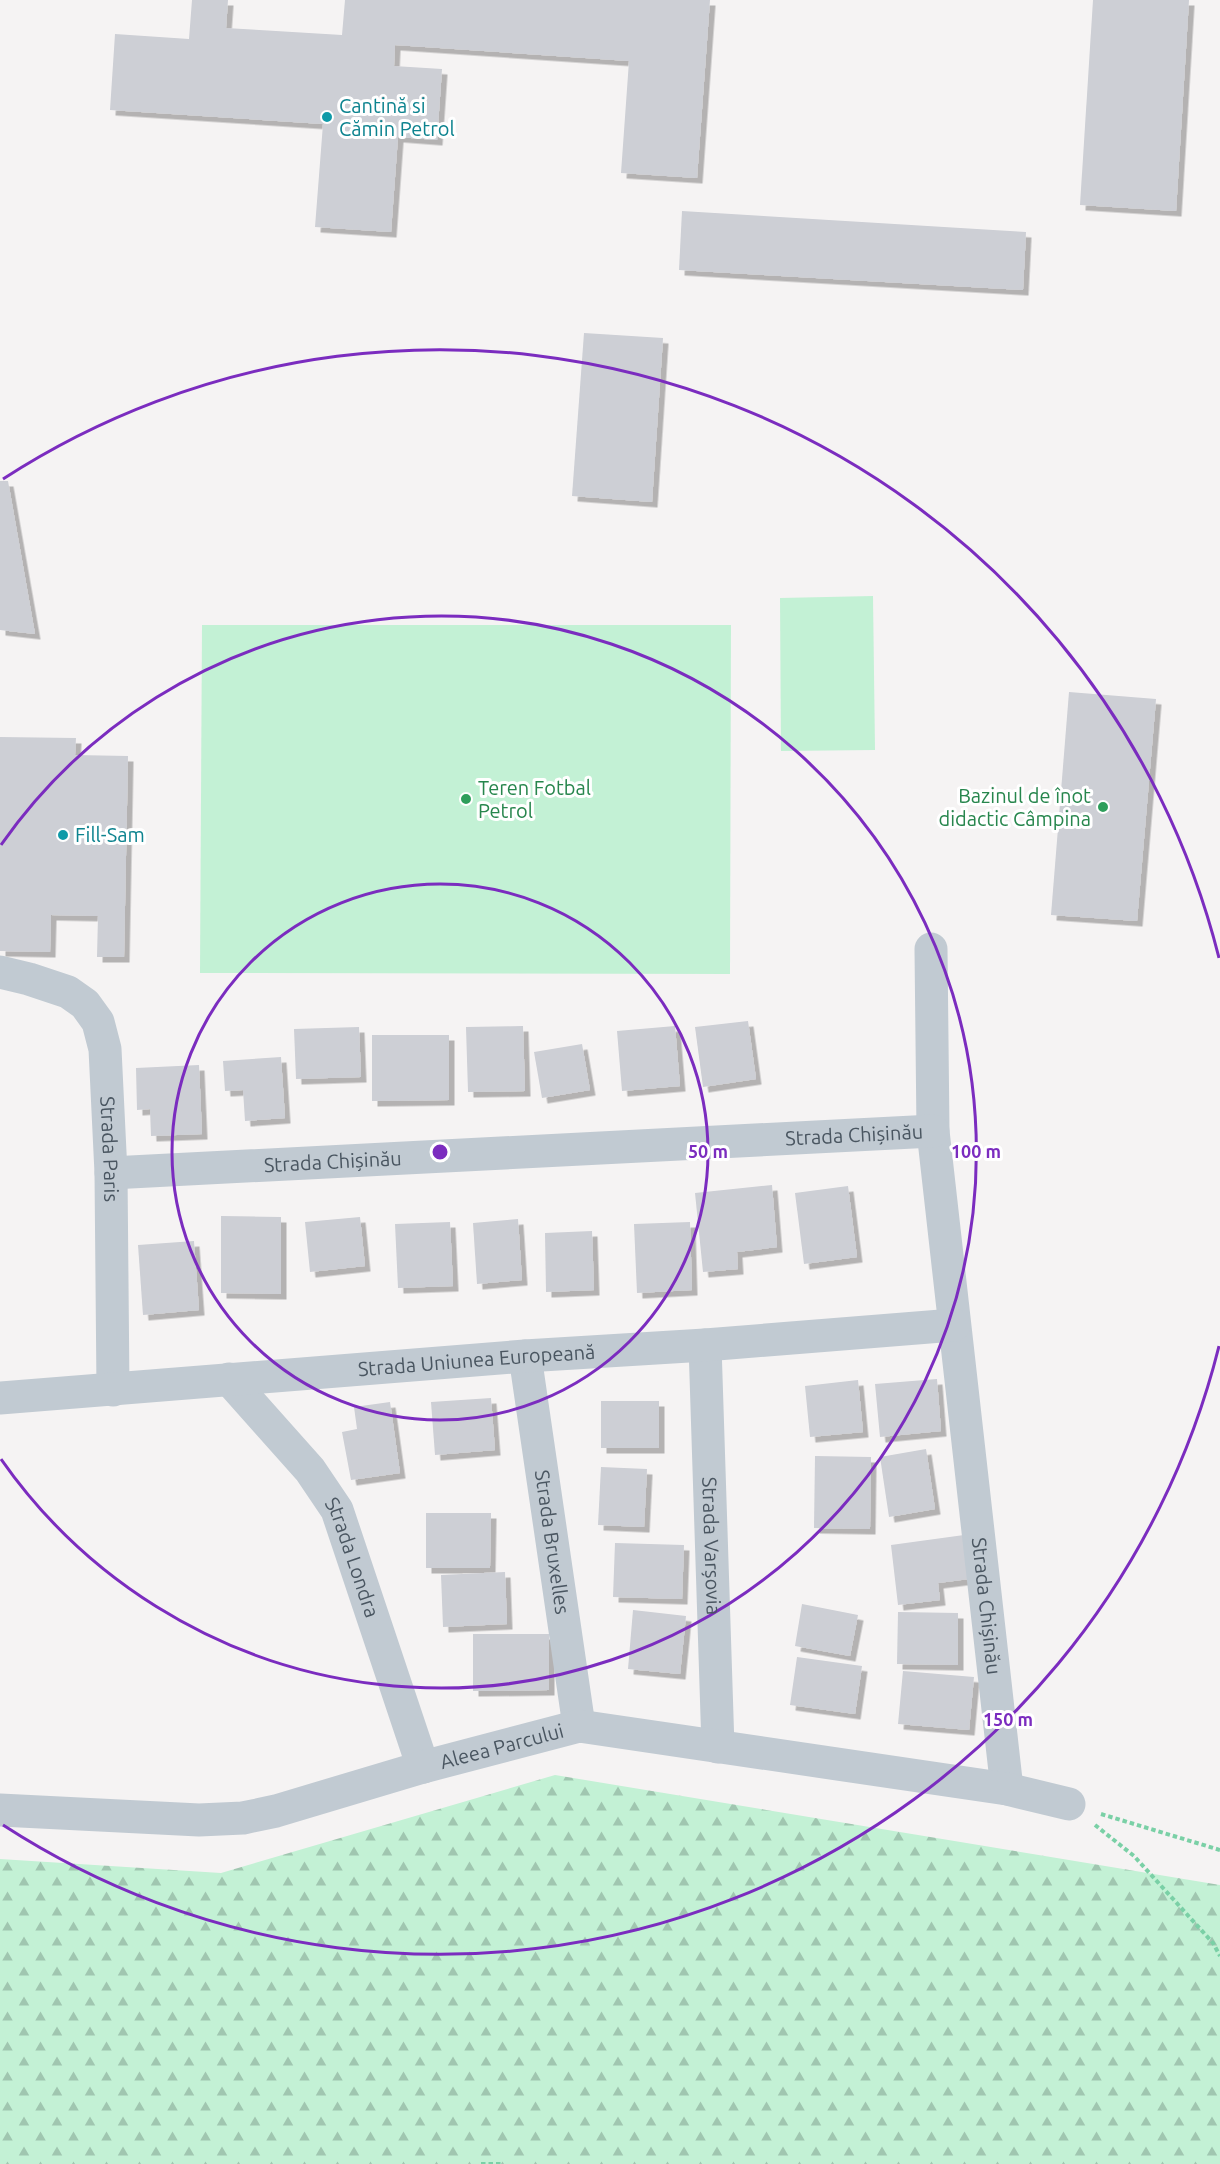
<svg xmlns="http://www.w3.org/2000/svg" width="1220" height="2164" viewBox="0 0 1220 2164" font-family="Ubuntu,sans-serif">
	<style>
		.forest { fill: url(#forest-firs) }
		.pitch { fill: #c3f1d5 }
		.building { fill: #cdcfd5; filter: url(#shadow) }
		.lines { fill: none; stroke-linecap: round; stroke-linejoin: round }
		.path { stroke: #7ad0a6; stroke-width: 4; stroke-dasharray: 4.5 3; stroke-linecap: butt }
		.minor { stroke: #c1cad2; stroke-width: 33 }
		.ring { fill: none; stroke: #7b2cbf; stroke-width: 3 }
		.culture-dot { fill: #0f9aa8; stroke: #fff; stroke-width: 2 }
		.leisure-dot { fill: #2e9e5b; stroke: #fff; stroke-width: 2 }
		.labels { text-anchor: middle; stroke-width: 6; stroke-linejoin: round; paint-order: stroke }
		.culture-label { font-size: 20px; fill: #0d838f; stroke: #fff; text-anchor: start }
		.leisure-label { font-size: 20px; fill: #27864d; stroke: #fff; text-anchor: start }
		.street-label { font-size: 20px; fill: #4a5661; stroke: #fff }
		.centre { fill: #7b2cbf; stroke: #fff; stroke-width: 3 }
		.ring-label { font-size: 18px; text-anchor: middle; font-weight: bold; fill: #7b2cbf; stroke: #fff; stroke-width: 6; stroke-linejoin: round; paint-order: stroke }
	</style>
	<defs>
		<pattern id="forest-firs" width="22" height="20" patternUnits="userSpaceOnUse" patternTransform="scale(1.5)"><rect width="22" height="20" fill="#c3f1d5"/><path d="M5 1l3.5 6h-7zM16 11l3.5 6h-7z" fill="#a0c6b0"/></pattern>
		<filter id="shadow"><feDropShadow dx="5.5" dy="5.5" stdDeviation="0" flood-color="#0004"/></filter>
	</defs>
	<rect width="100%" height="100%" fill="#f5f3f3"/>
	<!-- forest -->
	<path class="forest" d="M555 1775 1220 1885V2164H0V1859L221 1873Z"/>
	<!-- pitch -->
	<g class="pitch">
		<path d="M873 596 875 750 781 751 780 598Z"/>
		<path d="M202 625H731L730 974 200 973Z"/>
	</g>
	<!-- building -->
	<g class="building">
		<path d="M192 0H228L226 28 342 35 345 0H710L697 178 621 173 629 61 395 45 394 66 442 69 437 140 398 137 391 232 315 227 323 124 110 110 115 34 189 39Z"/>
		<path d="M1093 0H1189L1176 211 1080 205Z"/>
		<path d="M682 211 1026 232 1023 290 679 270Z"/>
		<path d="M584 333 663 338 652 502 572 496Z"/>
		<path d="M0 481H8L35 634 0 630Z"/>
		<path d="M1069 692 1156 699 1137 921 1051 915Z"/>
		<path d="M0 737 76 738 75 755 128 756 124 957H97L98 916 51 915 50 952 0 951Z"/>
		<path d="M748 1021 756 1079 703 1087 695 1027Z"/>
		<path d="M523 1026 525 1091 468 1092 466 1027Z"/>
		<path d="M675 1026 680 1086 622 1091 617 1031Z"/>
		<path d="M359 1027 361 1077 296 1079 294 1029Z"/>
		<path d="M372 1035H449V1100L372 1101Z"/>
		<path d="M582 1044 590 1090 542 1098 534 1052Z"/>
		<path d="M281 1057 285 1118 245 1121 243 1090 225 1091 223 1061Z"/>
		<path d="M199 1065 202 1134 151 1136 150 1109 137 1110 136 1068Z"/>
		<path d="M772 1185 777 1247 737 1252 738 1269 703 1272 695 1193Z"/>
		<path d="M848 1186 857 1257 804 1264 795 1193Z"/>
		<path d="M221 1216 281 1217V1294L221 1293Z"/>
		<path d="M360 1217 365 1266 310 1272 305 1222Z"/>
		<path d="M518 1219 522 1280 477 1284 473 1223Z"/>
		<path d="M450 1222 453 1286 398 1288 395 1224Z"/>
		<path d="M690 1222 692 1290 637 1293 634 1224Z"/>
		<path d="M592 1231 594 1290 546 1292 545 1233Z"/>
		<path d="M194 1241 199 1310 143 1315 138 1245Z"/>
		<path d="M937 1379 941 1431 880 1437 875 1384Z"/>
		<path d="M858 1380 863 1432 810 1437 805 1386Z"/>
		<path d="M491 1398 495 1450 435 1455 431 1402Z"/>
		<rect x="601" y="1401" width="58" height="47"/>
		<path d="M390 1402 400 1473 351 1480 342 1432 357 1429 354 1407Z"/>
		<path d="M926 1449 935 1509 889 1517 880 1457Z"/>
		<path d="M815 1456 871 1457 870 1529 814 1528Z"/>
		<path d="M601 1467 647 1469 644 1527 598 1525Z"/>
		<path d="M426 1513H491L490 1568H426Z"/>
		<path d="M964 1535 969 1579 938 1583 940 1600 898 1605 891 1545Z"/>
		<path d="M615 1543 684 1545 682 1599 613 1597Z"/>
		<path d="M505 1572 507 1624 443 1627 441 1575Z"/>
		<path d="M802 1604 858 1615 850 1656 795 1646Z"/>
		<path d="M633 1610 686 1616 680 1674 628 1669Z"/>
		<path d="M898 1612 958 1613V1665L897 1664Z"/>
		<path d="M473 1634H549V1690L473 1691Z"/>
		<path d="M797 1657 862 1666 855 1714 790 1705Z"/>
		<path d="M903 1671 974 1677 969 1730 898 1724Z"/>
	</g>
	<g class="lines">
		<!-- path -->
		<g class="path">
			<path d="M1101 1814 1220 1850"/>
			<path d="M1095 1825 1134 1856 1213 1943 1220 1956"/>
			<path d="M481 2164H501"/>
		</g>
		<!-- minor -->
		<g class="minor">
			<path id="s1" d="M931 949 933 1131 1007 1789"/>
			<path id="s2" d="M0 972 29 979 68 992 85 1004 98 1022 105 1049 111 1173 113 1390"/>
			<path id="s3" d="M111 1173 933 1131"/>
			<path id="s4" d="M705 1345 718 1747"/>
			<path id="s5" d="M525 1356 579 1726"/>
			<path id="s6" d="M229 1379 310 1470 337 1510 423 1767"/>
			<path id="s7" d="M0 1398 525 1356 705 1345 954 1325"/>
			<path id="s8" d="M0 1810 199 1820 243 1818 276 1811 423 1767 579 1726 1007 1789 1069 1804"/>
		</g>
	</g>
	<!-- distance rings -->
	<g class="ring">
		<circle cx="440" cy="1152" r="268"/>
		<path d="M1 845A536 536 0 1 1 1 1459"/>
		<path d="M1219 1346A803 803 0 0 1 3 1825M3 479A803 803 0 0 1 1219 958"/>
	</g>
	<!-- markers -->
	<g class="culture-dot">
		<circle cx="327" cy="117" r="6"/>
		<circle cx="63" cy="835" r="6"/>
	</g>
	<g class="leisure-dot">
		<circle cx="466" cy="799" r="6"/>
		<circle cx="1103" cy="807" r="6"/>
	</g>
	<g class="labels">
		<!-- culture labels -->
		<g class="culture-label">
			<text x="339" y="113">Cantină si<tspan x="339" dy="23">Cămin Petrol</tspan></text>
			<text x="75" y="842">Fill-Sam</text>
		</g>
		<!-- leisure labels -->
		<g class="leisure-label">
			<text x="478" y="795">Teren Fotbal<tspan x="478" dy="23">Petrol</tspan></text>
			<text x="1091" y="803" text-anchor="end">Bazinul de înot<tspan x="1091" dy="23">didactic Câmpina</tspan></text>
		</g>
		<!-- street labels -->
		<g class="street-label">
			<text dy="7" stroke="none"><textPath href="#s3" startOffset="744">Strada Chișinău</textPath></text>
			<text dy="7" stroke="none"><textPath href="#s2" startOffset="242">Strada Paris</textPath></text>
			<text dy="7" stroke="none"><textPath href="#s3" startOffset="222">Strada Chișinău</textPath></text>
			<text dy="7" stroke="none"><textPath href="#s7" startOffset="478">Strada Uniunea Europeană</textPath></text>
			<text dy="7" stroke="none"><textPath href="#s5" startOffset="188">Strada Bruxelles</textPath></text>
			<text dy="7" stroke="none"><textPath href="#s4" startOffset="201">Strada Varșovia</textPath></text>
			<text dy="7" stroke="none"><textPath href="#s6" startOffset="220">Strada Londra</textPath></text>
			<text dy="7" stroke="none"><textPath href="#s1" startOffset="660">Strada Chișinău</textPath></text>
			<text dy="7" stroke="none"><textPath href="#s8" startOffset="512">Aleea Parcului</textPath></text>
		</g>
	</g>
	<circle cx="440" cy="1152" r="9" class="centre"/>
	<g class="ring-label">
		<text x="708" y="1158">50 m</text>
		<text x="976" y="1158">100 m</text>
		<text x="1008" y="1726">150 m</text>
	</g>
</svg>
